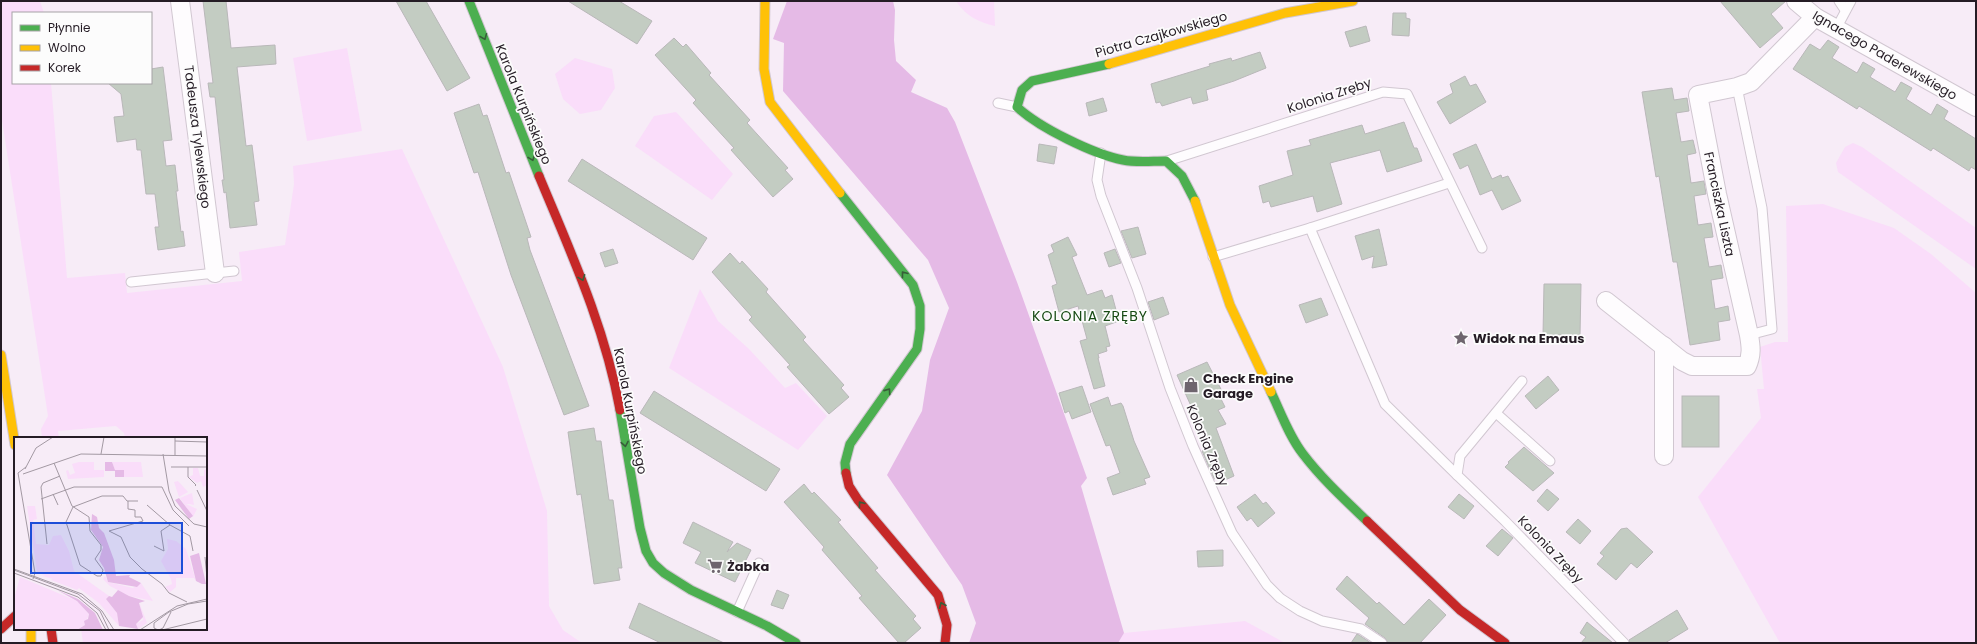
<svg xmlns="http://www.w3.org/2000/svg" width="1977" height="644" viewBox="0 0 1977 644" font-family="Poppins,sans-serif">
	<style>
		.green { fill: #faddfa }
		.forest { fill: #e5bae6 }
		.building { fill: #c3ccc2; stroke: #b9b8b9 }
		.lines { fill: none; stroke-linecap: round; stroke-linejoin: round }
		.lane-casing { stroke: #d1c7d1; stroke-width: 11 }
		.street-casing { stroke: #d1c7d1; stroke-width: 20 }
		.fast-casing { stroke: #d1c7d1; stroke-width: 11 }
		.slow-casing { stroke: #d1c7d1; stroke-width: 11 }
		.jam-casing { stroke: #d1c7d1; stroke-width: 11 }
		.lane { stroke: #fefcfe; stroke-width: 9 }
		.street { stroke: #fefcfe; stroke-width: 18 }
		.fast { stroke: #4caf50; stroke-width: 9 }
		.slow { stroke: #ffc107; stroke-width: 9 }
		.jam { stroke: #c62828; stroke-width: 9 }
		.oneway { stroke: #375e38 }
		.labels { text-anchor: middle; stroke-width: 3.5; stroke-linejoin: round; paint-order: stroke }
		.street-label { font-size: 13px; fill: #251c25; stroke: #fcfcfc }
		.poi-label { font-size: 13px; font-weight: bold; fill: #251c25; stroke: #fcfcfc; text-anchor: start }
		.neighbourhood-label { font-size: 14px; letter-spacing: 1px; fill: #174a14; stroke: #fcfcfc }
		.inset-road { fill: none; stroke: #a399a3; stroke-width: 1 }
		.view { fill: #1d4ed8; fill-opacity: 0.15; stroke: #1d4ed8; stroke-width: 2 }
		.inset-edge { fill: none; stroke: #251c25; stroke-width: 2 }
	</style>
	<rect width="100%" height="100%" fill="#f7ecf7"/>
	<!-- green -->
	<g class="green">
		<path d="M1 1H40L44 13H13V83H51L67 278 125 273 127 293 242 281 239 252 285 245 294 184 293 166 402 149 503 367 547 511 549 606 563 630 582 643H83L81 629H206V438H125L124 433 116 426 58 431 59 438H42L41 429 48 416 1 114Z"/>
		<path d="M956 1H994L995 26C978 22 966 16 956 1Z"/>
		<path d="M347 48 362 131 307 141 293 58Z"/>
		<path d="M575 58 612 69 615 88 601 110 580 114 563 99 555 74Z"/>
		<path d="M676 112 733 174 712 200 635 146 654 116Z"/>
		<path d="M1853 143 1862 147 1976 228V269L1838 172 1836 163 1845 147Z"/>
		<path d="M1823 204 1894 228 1931 254 1976 293V643H1780L1698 497 1761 418 1757 389H1764L1760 347 1775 342H1788L1786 206Z"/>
		<path d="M700 289 718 321 749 349 785 388 796 383 827 416 798 450 669 368Z"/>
		<path d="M1245 621 1285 643H1118L1124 633Z"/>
	</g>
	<!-- forest -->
	<path class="forest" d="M787 1H893L895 10 894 40 896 61 916 80 911 92 947 108 955 122 1017 282 1087 478 1081 486 1124 633 1118 643H969L976 623 962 585 887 475 922 411 930 360 949 308 928 260 783 91 784 43 773 39Z"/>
	<!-- building -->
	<g class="building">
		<path d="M203 1H226L231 48 275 45 276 64 237 67 246 146 252 145 259 201 254 202 257 225 230 228 226 192 224 193 222 180H224L215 97H210L208 83H213Z"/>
		<path d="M396 1H426L470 78 447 91Z"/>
		<path d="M568 1H619L652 21 637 44Z"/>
		<path d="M1720 1H1786L1771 14 1783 28 1760 48Z"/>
		<path d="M1393 13H1406V18L1410 19 1409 36 1392 35Z"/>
		<path d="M1366 26 1370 41 1350 47 1345 32Z"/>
		<path d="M674 38 683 47 686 44 711 73 709 75 750 120 747 123 788 168 785 170 793 179 773 197 731 150 734 148 693 103 696 100 655 55Z"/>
		<path d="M1828 40 1839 47 1832 58 1857 73 1863 62 1875 69 1870 77 1895 92 1901 82 1912 88 1906 99 1931 115 1937 104 1948 111 1944 119 1976 139V170L1971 167 1969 171 1933 148 1931 151 1859 106 1857 109 1793 69 1810 44 1820 50Z"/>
		<path d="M1260 52 1266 68 1234 81 1206 90 1208 100 1193 104 1191 97 1162 106 1160 102 1156 103 1151 84 1210 66 1209 64 1231 58 1232 61Z"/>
		<path d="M163 67 172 140 163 141 166 166 175 165 178 191H176L181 232 183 231 185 246 158 250 155 227H159L155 194H146L141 150H137L136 139 117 142 114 117 124 116 121 94 108 83H151V69Z"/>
		<path d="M1465 76 1470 86 1476 84 1486 102 1450 124 1437 102 1453 93 1450 84Z"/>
		<path d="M1672 88 1674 100 1687 98 1689 111 1676 113 1681 142 1693 140 1696 153 1687 155 1691 183 1704 181 1706 194 1694 196 1698 225 1711 223 1713 237 1704 238 1709 267 1721 265 1723 278 1711 280 1715 309 1728 306 1730 320 1718 322 1720 340 1690 345 1677 262H1673L1659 176 1656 177 1642 92Z"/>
		<path d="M1103 98 1107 111 1089 116 1086 103Z"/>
		<path d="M479 104 483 116 487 115 506 173 509 172 531 237 527 238 530 250 589 406 564 415 511 275 478 172 474 173 454 113Z"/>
		<path d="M1404 122 1414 148H1417L1422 161 1387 172 1380 150 1330 163 1342 204 1317 212 1313 196 1271 207 1269 201 1263 203 1259 186 1293 175 1287 151 1311 145 1309 140 1362 125 1365 134Z"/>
		<path d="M1039 144 1057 147 1054 164 1037 161Z"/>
		<path d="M1476 144 1492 179 1501 175 1502 178 1508 176 1521 201 1502 210 1492 190 1480 195 1468 165 1460 169 1453 154Z"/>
		<path d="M582 159 707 238 693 260 568 181Z"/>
		<path d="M1138 227 1146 254 1132 258 1121 231Z"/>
		<path d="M1379 229 1387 265 1372 268 1374 256 1362 260 1355 236Z"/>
		<path d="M1068 237 1077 255 1072 257 1087 295 1102 290 1105 298 1112 295 1119 321 1105 326 1110 346 1106 347 1107 351 1098 354 1099 358H1098L1105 386 1094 389 1080 341 1087 339 1078 306 1059 312 1052 286 1057 284 1048 255 1054 252 1051 245Z"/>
		<path d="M613 249 618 263 605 267 600 253Z"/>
		<path d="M1115 249 1121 263 1109 267 1104 253Z"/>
		<path d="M730 253 740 264 742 261 768 289 766 292 806 337 803 340 844 385 841 388 849 397 829 414 787 367 790 365 749 320 752 317 712 272Z"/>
		<path d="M1544 284H1581L1580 335H1543Z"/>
		<path d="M1163 297 1169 314 1154 320 1148 302Z"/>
		<path d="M1321 298 1328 315 1306 323 1299 305Z"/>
		<path d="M1207 362 1225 397 1221 399 1225 407 1218 410 1226 424 1216 428 1234 476 1225 480 1223 475 1214 479 1202 451 1210 448 1177 375Z"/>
		<path d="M1548 376 1559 390 1536 409 1525 396Z"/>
		<path d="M1082 386 1091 412 1072 419 1069 411 1065 413 1059 393Z"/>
		<path d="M654 391 780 469 766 491 640 413Z"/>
		<rect x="1682" y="396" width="37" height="51"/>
		<path d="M1108 397 1111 406 1121 403 1123 406 1134 441 1150 477 1144 479 1146 484 1113 495 1107 478 1120 473 1110 445 1106 446 1090 404Z"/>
		<path d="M594 428 596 441H601L609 500H613L622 568H618L620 580 594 584 581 494 577 495 568 432Z"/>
		<path d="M1524 447 1554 473 1533 491 1505 467 1509 463 1508 462Z"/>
		<path d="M804 484 812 494 814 492 841 520 838 522 878 568 875 570 916 616 913 619 921 628 904 643H899L859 598 862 596 822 550 824 547 784 502Z"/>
		<path d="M1547 489 1559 499 1548 511 1537 501Z"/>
		<path d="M1255 494 1263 504 1266 502 1275 513 1258 527 1251 518 1247 521 1237 507Z"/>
		<path d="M1459 494 1474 506 1464 519 1448 507Z"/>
		<path d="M1578 519 1591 531 1580 544 1566 532Z"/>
		<path d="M693 522 733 542 727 552 737 543 751 550 735 582 695 563 701 552 683 543Z"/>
		<path d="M1627 528 1653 552 1637 568 1631 563 1616 580 1597 564 1604 556 1600 553 1621 529Z"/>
		<path d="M1502 529 1513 538 1498 556 1486 546Z"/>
		<path d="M1223 550V566L1198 567 1197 551Z"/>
		<path d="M1347 576 1377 604 1379 602 1404 625 1429 599 1446 615 1420 643H1388L1385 638 1365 624 1369 618 1336 589Z"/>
		<path d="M777 590 789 595 783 609 771 605Z"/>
		<path d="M639 603 679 622 724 643H661L629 628Z"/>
		<path d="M1677 610 1688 629 1665 643H1630L1629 640Z"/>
		<path d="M1587 622 1593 627 1613 643H1581L1586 637 1580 633Z"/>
		<path d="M1357 634 1359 635 1371 643H1351Z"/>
	</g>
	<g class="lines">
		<!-- lane casing -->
		<g class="lane-casing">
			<g id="lane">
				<path d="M1839 1 1845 10"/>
				<path d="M1836 29 1851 1"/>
				<path d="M1737 87 1762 208 1772 329 1749 335"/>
				<path d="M998 103 1017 107"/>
				<path d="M1101 153 1097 180 1101 196 1137 288 1170 388 1193 446 1232 533 1267 585 1280 598 1300 611 1322 621 1361 629 1382 643"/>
				<path d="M1167 161 1383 92 1407 94 1482 248"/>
				<path d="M1310 228 1385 404 1457 475"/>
				<path d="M1213 257 1310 228 1449 183"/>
				<path d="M131 282 234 271"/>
				<path d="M1522 381 1460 456 1457 475 1505 521 1624 643"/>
				<path d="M1496 413 1550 461"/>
				<path d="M737 612 759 563"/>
			</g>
		</g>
		<!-- street casing -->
		<g class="street-casing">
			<g id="street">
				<path d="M180 1 215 273"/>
				<path d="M1796 1 1815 17 1976 107"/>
				<path d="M1606 301 1682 361 1692 366H1747C1752 355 1751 347 1749 335L1717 194 1698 95 1737 87 1751 82 1815 17"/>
				<path d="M1664 346V456"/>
			</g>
		</g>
		<!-- fast casing -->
		<g class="fast-casing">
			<g id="fast">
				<path d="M469 1 539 176"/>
				<path d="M1109 64 1032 81 1022 90 1017 107C1040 128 1093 154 1123 160 1137 163 1152 161 1166 161L1182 176 1195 201"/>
				<path d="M840 193 913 285 920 306V329L917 349 850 444 845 463 846 473"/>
				<path d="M1271 392C1281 413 1289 436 1303 454 1322 479 1345 500 1367 521"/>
				<path d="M620 410 640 528 646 551 653 563 664 573 691 590 767 626 796 643"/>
			</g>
		</g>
		<!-- slow casing -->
		<g class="slow-casing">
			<g id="slow">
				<path d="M765 1 764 69 770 102 840 193"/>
				<path d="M1109 64 1285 13 1353 1"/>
				<path d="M1195 201 1230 305 1271 392"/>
				<path d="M1 355 15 445"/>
				<path d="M31 629V643"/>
			</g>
		</g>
		<!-- jam casing -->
		<g class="jam-casing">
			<g id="jam">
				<path d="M539 176C571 253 605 327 620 410"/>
				<path d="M846 473 849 486 858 500 938 595 947 625 945 643"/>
				<path d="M1367 521 1460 610 1505 643"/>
				<path d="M1 629 15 616"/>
				<path d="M51 629 53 643"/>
			</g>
		</g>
		<!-- lane -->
		<use href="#lane" class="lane"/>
		<!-- street -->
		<use href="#street" class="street"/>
		<!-- fast -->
		<use href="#fast" class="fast"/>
		<!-- slow -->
		<use href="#slow" class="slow"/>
		<!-- jam -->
		<use href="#jam" class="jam"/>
	</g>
	<!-- one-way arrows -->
	<defs><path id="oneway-chevron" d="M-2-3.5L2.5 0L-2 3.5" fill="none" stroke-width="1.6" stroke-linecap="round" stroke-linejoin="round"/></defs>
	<g class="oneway">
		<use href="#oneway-chevron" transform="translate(484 37) rotate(68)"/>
		<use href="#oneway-chevron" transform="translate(532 158) rotate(70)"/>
		<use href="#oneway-chevron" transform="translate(904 274) rotate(-128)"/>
		<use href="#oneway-chevron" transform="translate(582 278) rotate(69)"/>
		<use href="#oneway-chevron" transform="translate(888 391) rotate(-55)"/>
		<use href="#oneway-chevron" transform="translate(625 444) rotate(80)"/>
		<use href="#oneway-chevron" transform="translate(861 504) rotate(-128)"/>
		<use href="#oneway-chevron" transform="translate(942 605) rotate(-113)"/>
	</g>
	<!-- icons -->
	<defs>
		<g id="sight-bare" transform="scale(1.2)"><path d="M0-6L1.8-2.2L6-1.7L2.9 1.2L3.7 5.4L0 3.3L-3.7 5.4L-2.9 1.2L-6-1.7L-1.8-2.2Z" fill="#6e656e" stroke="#fcfcfc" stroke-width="2.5" paint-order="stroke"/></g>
		<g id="shop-bare" transform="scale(1.2)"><path d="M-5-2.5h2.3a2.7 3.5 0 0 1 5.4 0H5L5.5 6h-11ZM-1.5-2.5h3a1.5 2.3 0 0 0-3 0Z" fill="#6e656e" stroke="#fcfcfc" stroke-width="2.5" paint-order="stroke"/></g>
		<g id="supermarket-bare" transform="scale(1.2)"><path d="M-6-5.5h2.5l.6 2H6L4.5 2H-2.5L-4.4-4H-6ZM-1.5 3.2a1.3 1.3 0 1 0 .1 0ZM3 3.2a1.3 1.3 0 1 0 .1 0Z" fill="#6e656e" stroke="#fcfcfc" stroke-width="2.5" paint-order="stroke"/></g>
	</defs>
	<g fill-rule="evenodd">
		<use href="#sight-bare" x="1461" y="338"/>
		<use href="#shop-bare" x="1191" y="385"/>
		<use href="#supermarket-bare" x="715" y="566"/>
	</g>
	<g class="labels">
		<!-- street labels -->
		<g class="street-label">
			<text transform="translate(1161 34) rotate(-16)" y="5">Piotra Czajkowskiego</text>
			<text transform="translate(1885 55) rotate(30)" y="5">Ignacego Paderewskiego</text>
			<text transform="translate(1329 95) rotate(-18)" y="5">Kolonia Zręby</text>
			<text transform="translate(524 104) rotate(68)" y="5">Karola Kurpińskiego</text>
			<text transform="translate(198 137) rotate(83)" y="5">Tadeusza Tylewskiego</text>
			<text transform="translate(1720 204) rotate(78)" y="5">Franciszka Liszta</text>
			<text transform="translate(631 411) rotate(79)" y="5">Karola Kurpińskiego</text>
			<text transform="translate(1208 445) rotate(67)" y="5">Kolonia Zręby</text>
			<text transform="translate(1551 549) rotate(46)" y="5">Kolonia Zręby</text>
		</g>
		<!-- poi labels -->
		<g class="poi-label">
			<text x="1473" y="343">Widok na Emaus</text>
			<text x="1203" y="383">Check Engine<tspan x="1203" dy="15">Garage</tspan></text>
			<text x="727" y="571">Żabka</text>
		</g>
		<!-- neighbourhood labels -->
		<g class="neighbourhood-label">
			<text x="1090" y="321">KOLONIA ZRĘBY</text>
		</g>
	</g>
	<!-- overview -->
	<g transform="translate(14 437)">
		<rect width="193" height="193" fill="#f7ecf7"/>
		<path d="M65 25H80V33H90V40L54 42 52 34 54 33 56 38 61 36 58 27ZM98 25H127L129 40H110V33H101ZM179 31H184L186 39H190V33L193 32V48L189 50 187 44 183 46 175 40 179 38ZM164 44 174 55 165 60 160 45ZM178 56 180 68 176 67H172L183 72 179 80 166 61ZM13 69H21L23 82 19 83 22 107 35 108 39 99 47 98 55 114 60 134 95 159 92 162 103 176 105 189 85 166 65 151 63 153 37 143 39 142 25 138 32 139 23 135ZM153 102 162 104 172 112 182 144 180 141H162V150L156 155 151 150 158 147 157 142 147 124 154 112ZM91 139 94 145 119 151 127 146 139 164 115 159 96 149 89 142ZM6 140 63 164 75 177 71 188 63 193H0V162ZM125 165 133 186 124 192 122 187 129 183Z" fill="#faddfa"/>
		<path d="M91 25H98L101 33H110V40H101V34H91ZM165 61 179 79 175 82 161 63ZM78 77 83 80 85 91 90 96 100 123 102 139 116 138 115 140 127 146 123 150 94 145 90 131 85 123 89 110 77 93ZM185 116 192 147H188L182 144 176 119ZM43 153 64 162 81 176 89 193H63L71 188 70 184 74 182 75 177 63 164ZM104 153 115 159 131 164 125 166 129 180 122 187 124 192 105 189 103 176 92 162 95 159 98 160Z" fill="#e5bae6"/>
		<path class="inset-road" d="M161 0V18M161 4 193 5M87 17 90 0M149 17 155 54 161 69 180 87 193 90M40 26 58 69 75 80 76 94 87 108V113L81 122 89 133 87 139H83L66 128 52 85 59 70M12 30 4 36 21 136 19 142M157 30H193M174 30V40L182 48 181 49M11 32 22 11 39 0M9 37 67 17 193 19M183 53 193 74M39 57 44 68M109 59 113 64H124M27 62 60 50H148L159 73 175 89M114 64V72L121 73V80H127L129 84 95 94 107 100 116 120 128 132 148 147 155 156 173 165M133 68 156 88 176 99 179 114M59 70 88 59H109M33 107 27 50 29 46 46 39M140 109 150 114 147 94 156 88M191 120 193 141M0 132 68 157 88 174 100 193M0 133 64 157 86 174 95 193M0 136 64 160 83 176 92 193M126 193 163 169 193 162M144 193 140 191V186L155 175 174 167 193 164M145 193 149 191 157 175M148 193 193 182"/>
		<path class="view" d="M17 86H168V136H17Z"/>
		<rect width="193" height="193" class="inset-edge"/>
	</g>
	<!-- border -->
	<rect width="1977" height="644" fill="none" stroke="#251c25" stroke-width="4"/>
	<!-- legend -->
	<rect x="12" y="12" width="140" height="72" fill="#fcfcfc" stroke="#a6a2a6"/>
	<rect x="20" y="25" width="20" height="6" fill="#4caf50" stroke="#a6a2a6"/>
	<text x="48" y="32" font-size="12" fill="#251c25">Płynnie</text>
	<rect x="20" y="45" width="20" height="6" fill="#ffc107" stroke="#a6a2a6"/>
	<text x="48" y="52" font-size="12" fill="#251c25">Wolno</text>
	<rect x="20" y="65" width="20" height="6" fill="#c62828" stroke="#a6a2a6"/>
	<text x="48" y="72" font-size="12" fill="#251c25">Korek</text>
</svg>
